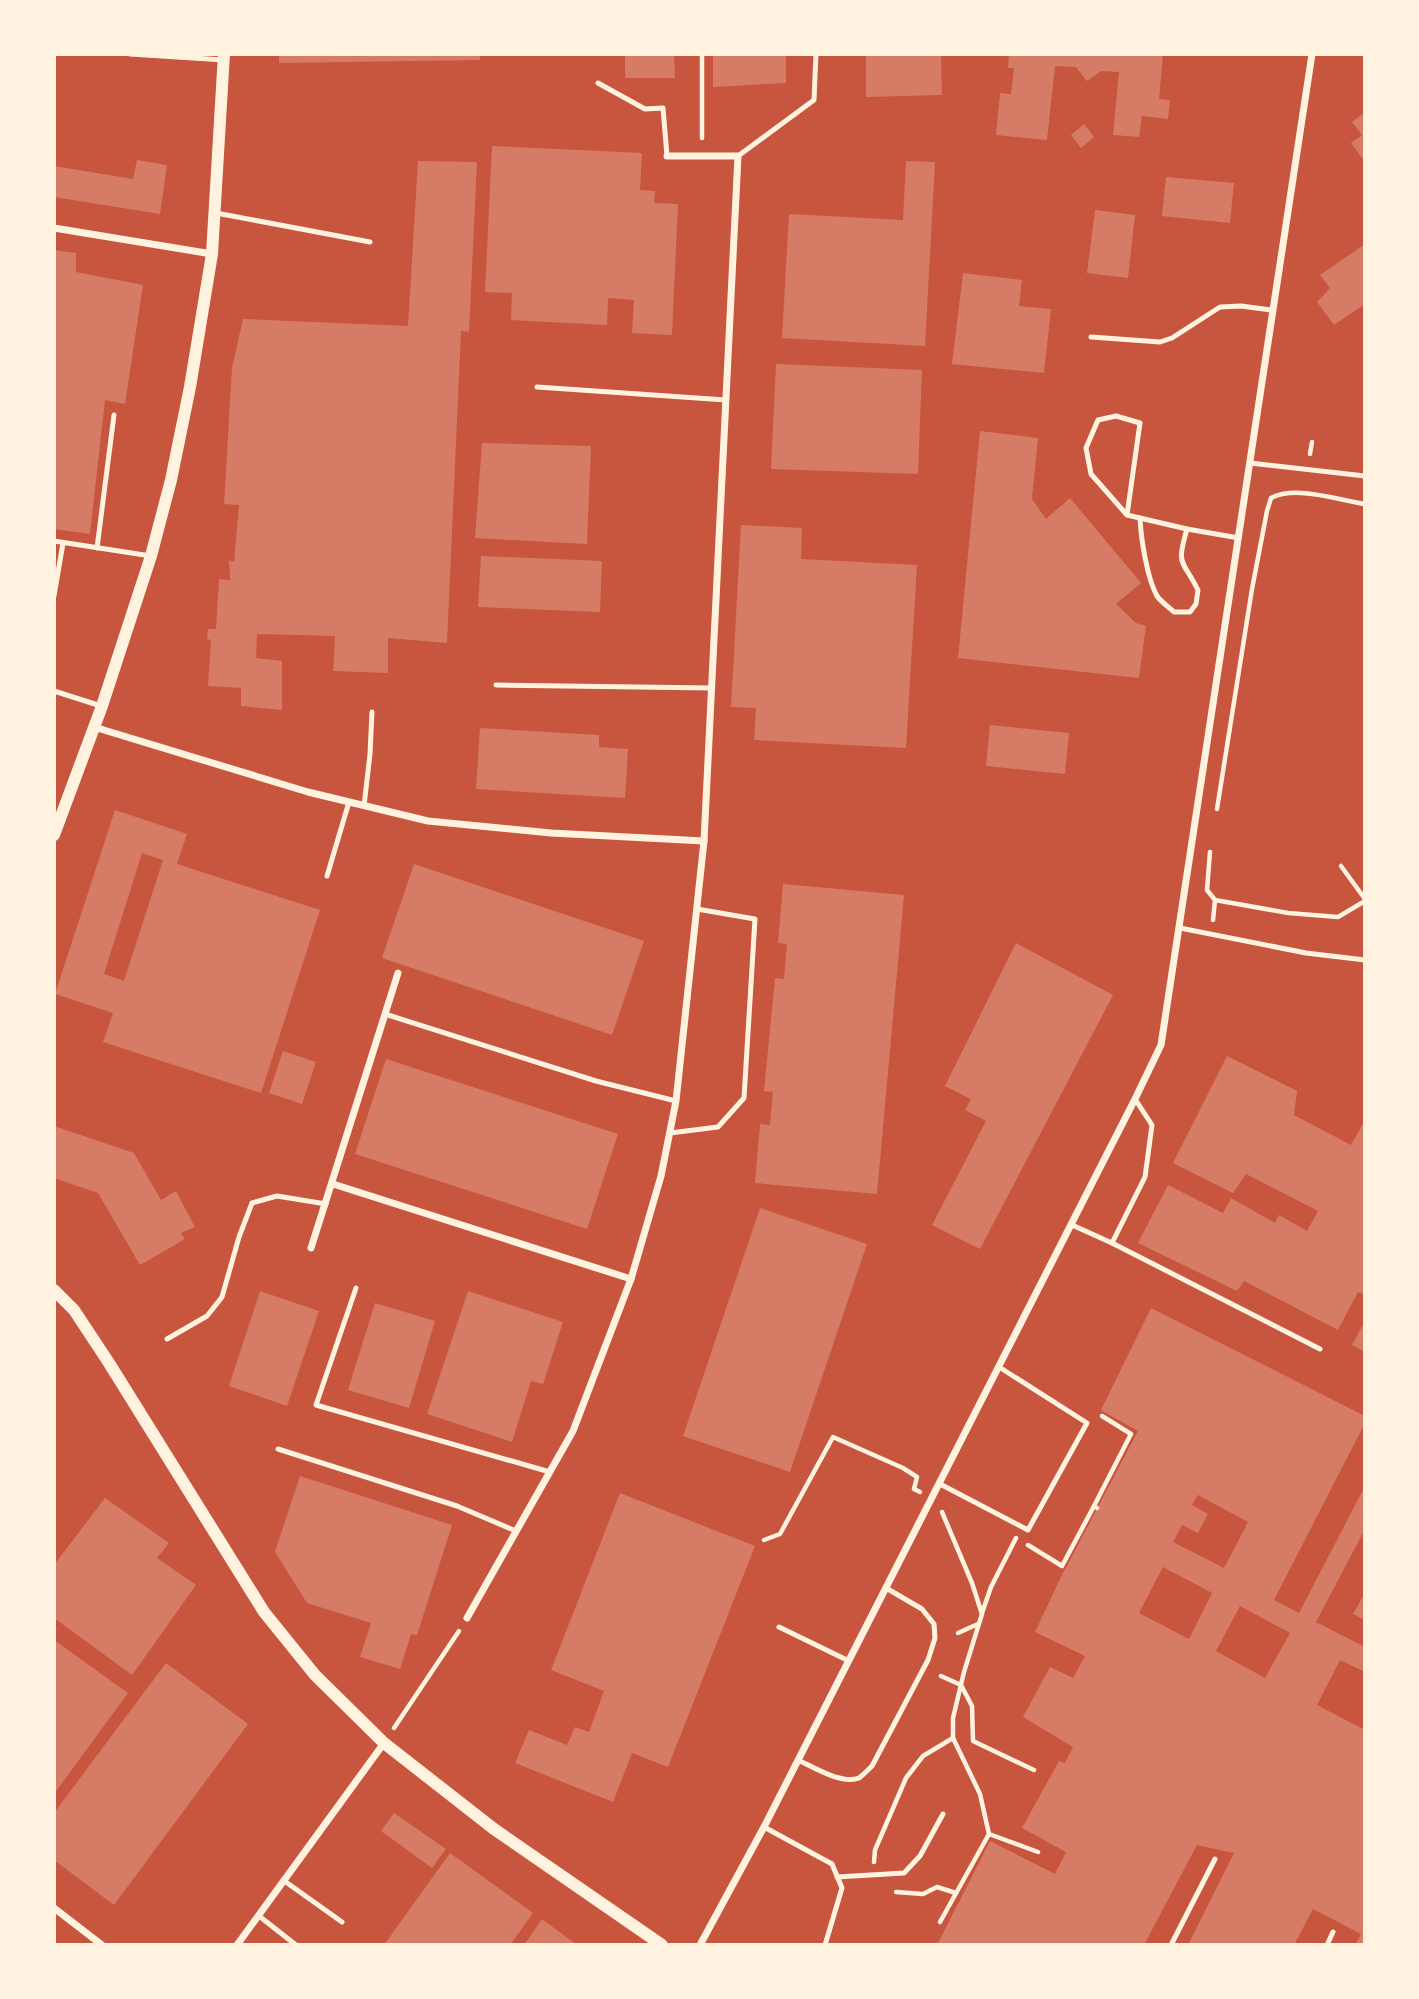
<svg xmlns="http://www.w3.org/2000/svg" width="1419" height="1999" viewBox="0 0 1419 1999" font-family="Roboto,sans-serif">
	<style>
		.building { fill: #d67c66; fill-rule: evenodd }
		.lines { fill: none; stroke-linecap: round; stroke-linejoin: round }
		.path { stroke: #fff3e0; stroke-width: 4.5 }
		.service { stroke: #fff3e0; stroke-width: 5 }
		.minor { stroke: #fff3e0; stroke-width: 7 }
		.tertiary { stroke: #fff3e0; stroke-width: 12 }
	</style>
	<rect width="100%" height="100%" fill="#c8553d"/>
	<!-- building -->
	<g class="building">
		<path d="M279 54H480V60L279 63Z"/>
		<path d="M625 54H674L675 78H625Z"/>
		<path d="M713 54H786V83L713 87Z"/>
		<path d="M866 54H941L942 95 866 97Z"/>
		<path d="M1009 54H1163L1159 99 1170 100 1168 119 1142 116 1139 137 1113 135 1119 72 1101 71 1087 81 1076 67 1055 66 1047 140 996 135 1000 93 1011 94 1014 68H1008Z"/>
		<path d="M1365 112V162L1351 143 1362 135 1352 122Z"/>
		<path d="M1084 124 1094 137 1081 148 1071 135Z"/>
		<path d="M492 146 642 153 640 190 655 191 654 203 678 204 672 335 632 333 634 300 608 298 607 325 511 320 512 293 485 292Z"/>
		<path d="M137 160 167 165 160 214 54 197V166L133 179Z"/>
		<path d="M418 161 477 162 469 332 461 331 447 643 388 638V673L333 671 335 636 257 634 256 658 282 661V710L241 706V688L208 686 211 640 207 639 208 629H216L219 579 230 580 229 560 234 562 239 505 224 504 232 368 243 319 408 326Z"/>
		<path d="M906 161 935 162 925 346 782 338 789 214 903 220Z"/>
		<path d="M1166 177 1234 183 1230 223 1162 216Z"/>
		<path d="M1095 210 1135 215 1128 278 1087 273Z"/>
		<path d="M1365 244V304L1334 325 1317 302 1330 288 1320 275Z"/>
		<path d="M54 250 76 253V272L143 285 125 404 105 400 90 534 54 529Z"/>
		<path d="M963 273 1022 280 1019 306 1051 309 1044 373 952 364Z"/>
		<path d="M776 364 922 370 918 474 771 469Z"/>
		<path d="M980 431 1038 438 1032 499 1046 519 1070 498 1141 583 1116 604 1136 623 1146 626 1139 678 958 658Z"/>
		<path d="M482 443 591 446 587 544 475 538Z"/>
		<path d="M741 525 802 528 801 559 917 565 906 748 754 740 756 708 731 707Z"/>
		<path d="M481 556 602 561 600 612 478 607Z"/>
		<path d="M990 725 1069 733 1065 774 986 766Z"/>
		<path d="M480 728 599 735V747L628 749 625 798 476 789Z"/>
		<path d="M115 810 187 834 177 864 320 910 261 1093 103 1042 113 1013 55 994ZM142 853 163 860 124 981 104 974Z"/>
		<path d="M414 864 644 941 612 1035 382 958Z"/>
		<path d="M783 884 904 895 877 1194 755 1183 760 1124 770 1125 773 1092 764 1091 775 978 784 979 787 944 778 943Z"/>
		<path d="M1016 943 1113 995 980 1249 932 1225 986 1121 965 1110 971 1099 945 1086Z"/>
		<path d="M283 1051 316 1062 302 1104 269 1093Z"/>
		<path d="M1227 1056 1297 1091 1294 1115 1351 1145 1365 1120V1295L1358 1292 1338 1330 1244 1281 1237 1291 1138 1243 1168 1185 1223 1213 1231 1198 1275 1223 1279 1215 1307 1231 1318 1211 1246 1174 1233 1193 1173 1163Z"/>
		<path d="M386 1059 618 1134 587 1229 355 1154Z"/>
		<path d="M54 1126 134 1153 161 1200 176 1191 195 1227 181 1233 185 1239 140 1265 98 1193 54 1178Z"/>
		<path d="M760 1208 867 1244 790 1472 683 1436Z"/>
		<path d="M260 1291 319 1311 287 1406 229 1386Z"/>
		<path d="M468 1291 563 1322 543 1384 531 1381 512 1442 427 1414Z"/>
		<path d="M375 1303 435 1321 409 1408 348 1390Z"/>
		<path d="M1151 1308 1365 1416V1423L1274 1600 1299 1613 1365 1486V1529L1316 1622 1365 1647V1672L1340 1660 1317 1705 1365 1730V1945H1355L1361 1934 1313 1909 1294 1945H1188L1234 1853 1197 1845 1144 1945H937L990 1841 1055 1874 1066 1852 1022 1828 1059 1761 1065 1763 1073 1747 1023 1717 1050 1667 1073 1678 1085 1656 1035 1632 1061 1577 1138 1431 1101 1410ZM1198 1495 1248 1522 1224 1568 1173 1542 1182 1525 1198 1533 1208 1514 1192 1505ZM1163 1567 1212 1593 1189 1639 1139 1613ZM1240 1606 1290 1633 1265 1678 1216 1651Z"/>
		<path d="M1365 1321V1352L1352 1345Z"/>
		<path d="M300 1476 452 1525 417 1635 411 1634 400 1669 360 1657 371 1623 307 1603 275 1552Z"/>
		<path d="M620 1493 755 1546 668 1767 632 1753 613 1802 515 1763 529 1730 567 1745 575 1727 589 1732 604 1691 551 1670Z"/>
		<path d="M105 1498 169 1543 157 1558 196 1585 132 1675 54 1618V1565Z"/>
		<path d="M1365 1593V1620L1353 1614Z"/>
		<path d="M54 1640 128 1693 54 1794Z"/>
		<path d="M166 1663 248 1724 114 1905 54 1860V1813Z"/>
		<path d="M394 1813 446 1849 432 1868 381 1831Z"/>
		<path d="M450 1853 533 1913 510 1945H384Z"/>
		<path d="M542 1919 577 1945H524Z"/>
	</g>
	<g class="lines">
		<!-- path -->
		<g class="path">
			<path d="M702 138V54"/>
			<path d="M1310 454 1312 442"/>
			<path d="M1217 809 1252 589 1267 511 1271 498C1296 485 1338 500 1365 504"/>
			<path d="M1210 852 1207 890 1215 900 1288 913 1338 917 1365 901"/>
			<path d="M1341 866 1365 899"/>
			<path d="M1213 920 1215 900"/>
			<path d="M1094 1506 1131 1434 1102 1416"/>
			<path d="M942 1512 972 1583 982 1614 964 1672 953 1718V1738L980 1794 989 1834 1038 1852"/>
			<path d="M764 1540 780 1534 833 1437 903 1468 917 1477 914 1489 920 1492"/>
			<path d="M1028 1545 1062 1566 1094 1506 1097 1508"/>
			<path d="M982 1613 991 1587 1016 1538"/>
			<path d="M958 1633 978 1624"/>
			<path d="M941 1676 961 1685 972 1706 973 1741 1034 1770"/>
			<path d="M394 1728 459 1631"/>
			<path d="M874 1862 875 1850 906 1778 923 1756 953 1738"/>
			<path d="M896 1892 923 1894 937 1887 956 1893"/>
			<path d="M940 1922 989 1834"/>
		</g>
		<!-- service -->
		<g class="service">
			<path d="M130 54 224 60"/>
			<path d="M598 83 645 109 663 108 667 156"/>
			<path d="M738 156 814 100 816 54"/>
			<path d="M216 213 370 242"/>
			<path d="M1091 337 1160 342 1172 338 1220 307 1241 306 1271 310"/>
			<path d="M537 387 726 400"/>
			<path d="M1250 463 1365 476"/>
			<path d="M1127 515 1140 423 1116 416 1098 420 1086 448 1091 474 1127 515 1187 529 1239 538"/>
			<path d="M1140 518C1141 539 1147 578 1157 596 1161 602 1169 607 1174 612H1190L1196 604 1198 590C1182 558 1176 567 1187 529"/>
			<path d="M54 541 151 556"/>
			<path d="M97 548 114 415"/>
			<path d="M54 596 63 543"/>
			<path d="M496 685 712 688"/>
			<path d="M54 691 101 706"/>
			<path d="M364 806 370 754 372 712"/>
			<path d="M327 876 349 802"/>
			<path d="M1180 928 1306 953 1365 960"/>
			<path d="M385 1014 596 1081 676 1101"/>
			<path d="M670 1133 718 1127 744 1098 755 919 697 909"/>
			<path d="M1072 1225 1112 1243 1320 1349"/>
			<path d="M1112 1243 1145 1177 1152 1125 1135 1099"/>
			<path d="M356 1288 316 1405 550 1472"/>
			<path d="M167 1339 207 1316 222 1297 239 1237 252 1203 277 1196 326 1204"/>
			<path d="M278 1449 457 1506 516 1531"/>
			<path d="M940 1484 1028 1530 1087 1423 999 1367"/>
			<path d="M779 1627 849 1661"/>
			<path d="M798 1760C813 1767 842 1785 859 1778 863 1775 868 1770 872 1766L928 1660 935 1638 934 1624 922 1609 886 1588"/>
			<path d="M764 1827 832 1864 842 1888 825 1945"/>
			<path d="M837 1877 904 1873 920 1856 943 1814"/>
			<path d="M283 1880 342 1922"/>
			<path d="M259 1916 296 1945"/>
			<path d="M1171 1945 1215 1859"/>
			<path d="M1327 1945 1333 1932"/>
		</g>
		<!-- minor -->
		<g class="minor">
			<path d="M54 228 212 254"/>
			<path d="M94 727 308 792 428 821 551 833 704 841"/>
			<path d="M333 1184 631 1279"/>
			<path d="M311 1248 398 973"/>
			<path d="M467 1618 573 1431 631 1279 661 1176 676 1101 704 841 738 156H667"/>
			<path d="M54 1908 102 1945"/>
			<path d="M237 1945 384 1743"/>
			<path d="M700 1945 764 1827 1135 1099 1161 1045C1214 715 1259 384 1312 54"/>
		</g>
		<!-- tertiary -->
		<g class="tertiary">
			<path d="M54 835 102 706 151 556 171 480 190 387 212 254 224 54"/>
			<path d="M54 1290 74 1310 109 1363 264 1612 315 1675 384 1743 494 1829 662 1945"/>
		</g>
	</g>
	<!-- border -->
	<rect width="1419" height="1999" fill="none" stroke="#fff3e0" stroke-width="112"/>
</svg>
